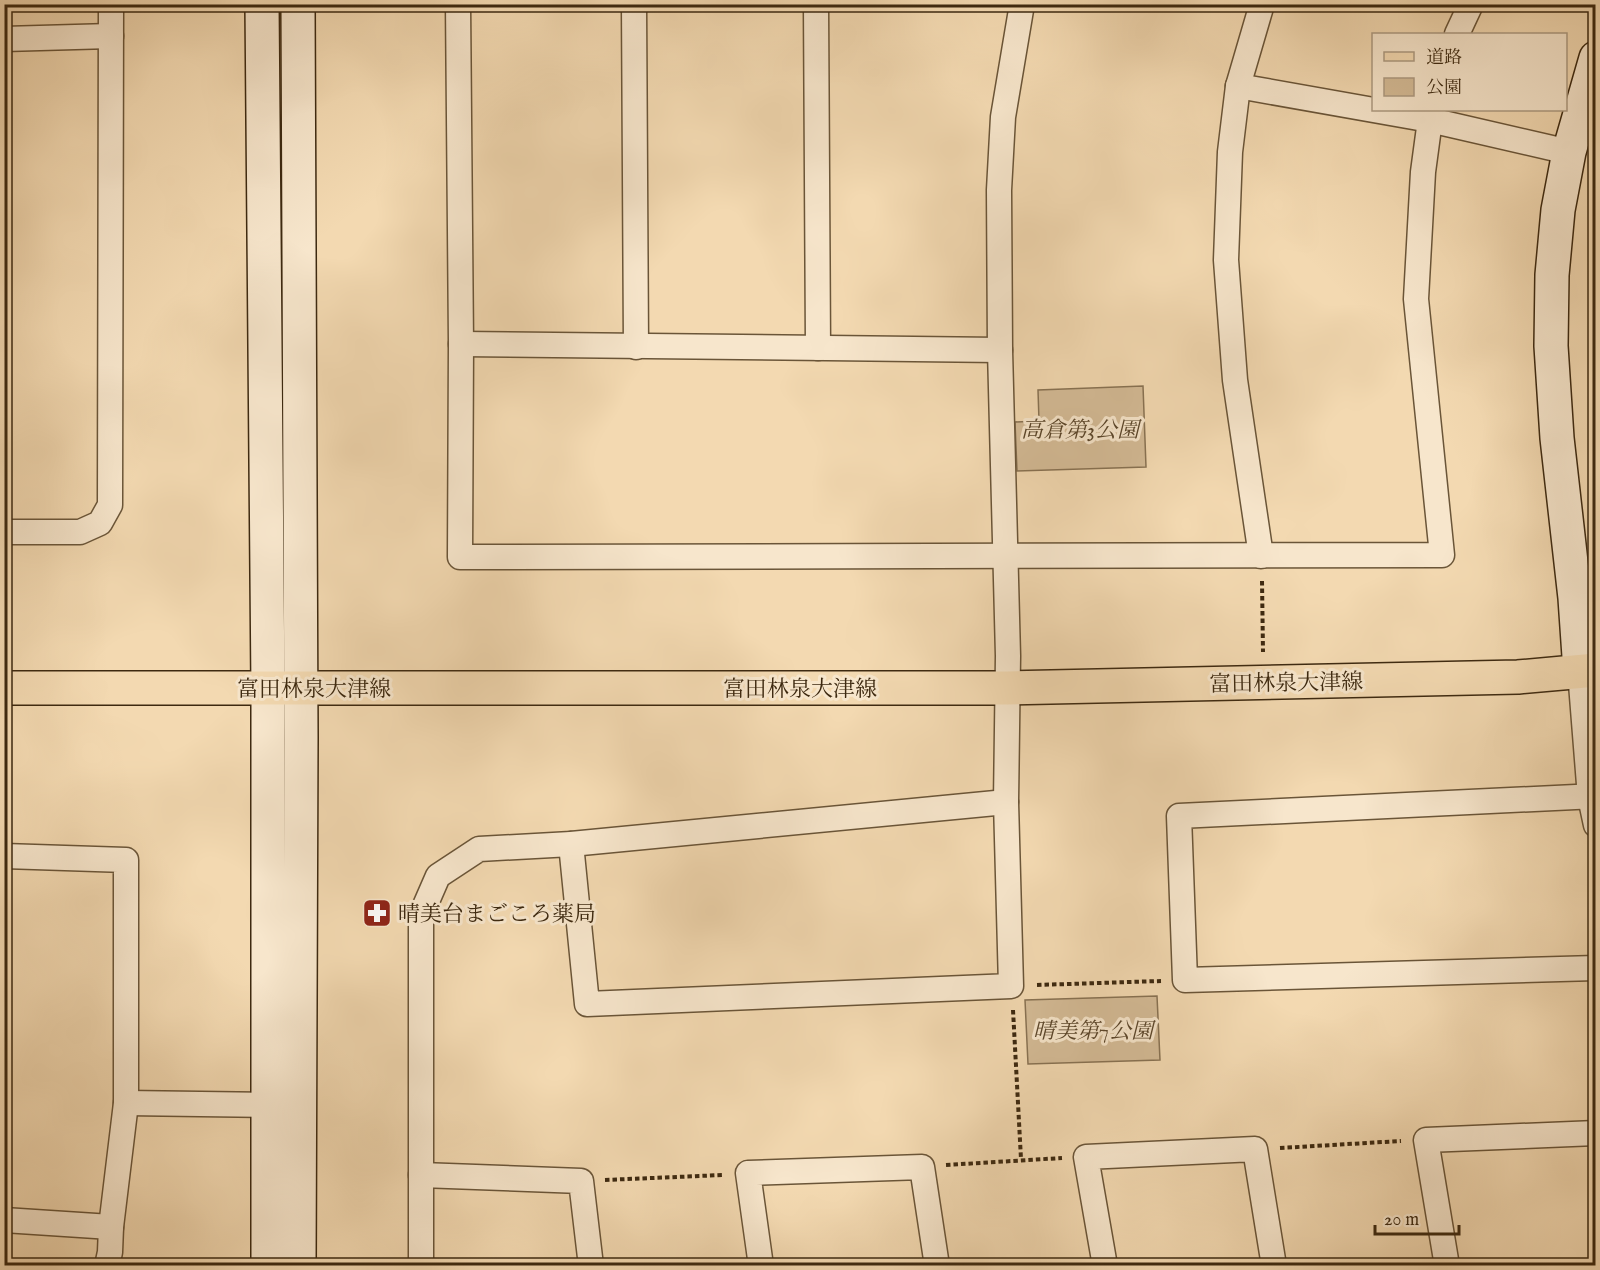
<svg xmlns="http://www.w3.org/2000/svg" width="1600" height="1270" viewBox="0 0 1600 1270" font-family="'IM FELL English','Noto Serif JP',serif">
	<style>
		.green { fill: #d4bb96; stroke: #887253; stroke-width: 1.5 }
		.lines { fill: none; stroke-linecap: round; stroke-linejoin: round }
		.street-casing { stroke: #6a5538; stroke-width: 27 }
		.secondary-casing { stroke: #3d2910; stroke-width: 36 }
		.primary-casing { stroke: #3d2910; stroke-width: 36 }
		.path { stroke: #3d2910; stroke-width: 4; stroke-dasharray: 4.5 3; stroke-linecap: butt }
		.street { stroke: #f7e6cc; stroke-width: 24 }
		.secondary { stroke: #f7e6cc; stroke-width: 33 }
		.primary { stroke: #f3d9b1; stroke-width: 33 }
		.labels { text-anchor: middle; stroke-width: 6; stroke-linejoin: round; paint-order: stroke }
		.park-label { font-size: 22px; font-style: italic; fill: #5b462b; stroke: #f7e6cc }
		.street-label { font-size: 22px; fill: #3d2910; stroke: #f7e6cc }
		.poi-label { font-size: 22px; fill: #3d2910; stroke: #f7e6cc; text-anchor: start }
	</style>
	<rect width="100%" height="100%" fill="#f3d9b1"/>
	<filter id="stains"><feTurbulence type="fractalNoise" baseFrequency=".00333" numOctaves="4"/><feColorMatrix values="0 0 0 0 .2 0 0 0 0 .09 0 0 0 0 .02 0 0 0 .5 -.17"/></filter>
	<radialGradient id="worn" r=".72"><stop offset=".6" stop-color="#630" stop-opacity="0"/><stop offset="1" stop-color="#630" stop-opacity=".3"/></radialGradient>
	<!-- green -->
	<g class="green">
		<path d="M1143 386 1146 467 1017 471 1015 422 1039 421 1038 390Z"/>
		<path d="M1157 996 1160 1060 1028 1064 1025 1000Z"/>
	</g>
	<g class="lines">
		<!-- street casing -->
		<g class="street-casing">
			<g id="street">
				<path d="M458 4 461 344 460 557 1442 555 1416 299 1423 172 1430 120 1433 110"/>
				<path d="M634 4 636 347"/>
				<path d="M816 4 818 348"/>
				<path d="M1457 34 1471 4"/>
				<path d="M4 39 111 36"/>
				<path d="M1238 86 1430 120 1569 152"/>
				<path d="M461 344 1000 350"/>
				<path d="M4 532H80L100 523 110 505 111 4"/>
				<path d="M1261 556 1235 380 1226 260 1230 152 1238 86 1262 4"/>
				<path d="M1580 671 1590 797 1596 825"/>
				<path d="M1596 796 1179 816 1185 980 1596 968"/>
				<path d="M571 844 587 1004 1011 986 1006 802 1008 656 1000 350 999 190 1003 117 1022 4"/>
				<path d="M4 856 126 860V1103L111 1227 110 1252 107 1266"/>
				<path d="M126 1103 267 1105"/>
				<path d="M421 1175 581 1181 591 1266"/>
				<path d="M4 1220 111 1227"/>
				<path d="M421 1266V915L438 876 479 849 571 844 1006 802"/>
				<path d="M761 1266 748 1173 922 1167 937 1266"/>
				<path d="M1105 1266 1086 1157 1255 1149 1274 1266"/>
				<path d="M1447 1266 1426 1140 1596 1133"/>
			</g>
		</g>
		<!-- secondary casing -->
		<g class="secondary-casing">
			<g id="secondary">
				<path d="M262 4 268 688V1266"/>
				<path d="M298 4 301 738 299 1266"/>
				<path d="M1580 671 1575 598 1557 438 1551 346 1552 275 1558 210 1569 152 1596 58"/>
			</g>
		</g>
		<!-- primary casing -->
		<g class="primary-casing">
			<path id="primary" d="M4 688H1007L1518 677 1596 670"/>
		</g>
		<!-- path -->
		<g class="path">
			<path d="M1262 581 1263 652"/>
			<path d="M4 808 5 831"/>
			<path d="M1037 985 1161 981"/>
			<path d="M1013 1010 1021 1159"/>
			<path d="M1280 1148 1401 1141"/>
			<path d="M946 1165 1062 1158"/>
			<path d="M605 1180 723 1175"/>
		</g>
		<!-- street -->
		<use href="#street" class="street"/>
		<!-- secondary -->
		<use href="#secondary" class="secondary"/>
		<!-- primary -->
		<use href="#primary" class="primary"/>
	</g>
	<!-- icons -->
	<defs>
		<g id="pharmacy-square" transform="scale(1.5)"><rect x="-9" y="-9" width="18" height="18" rx="4" fill="#8f2418" stroke="#f7e6cc"/><path d="M-2-6h4v4h4v4h-4v4h-4v-4h-4v-4h4Z" fill="#fff"/></g>
	</defs>
	<g fill-rule="evenodd">
		<use href="#pharmacy-square" x="377" y="913"/>
	</g>
	<g class="labels">
		<!-- park labels -->
		<g class="park-label">
			<text x="1080" y="437">高倉第3公園</text>
			<text x="1093" y="1038">晴美第7公園</text>
		</g>
		<!-- street labels -->
		<g class="street-label">
			<text transform="translate(1286 682) rotate(-1)" y="8">富田林泉大津線</text>
			<text x="314" y="696">富田林泉大津線</text>
			<text x="800" y="696">富田林泉大津線</text>
		</g>
		<!-- poi labels -->
		<g class="poi-label">
			<text x="398" y="921">晴美台まごころ薬局</text>
		</g>
	</g>
	<!-- margin -->
	<rect width="1600" height="1270" fill="none" stroke="#f3d9b1" stroke-width="24"/>
	<rect x="6" y="6" width="1588" height="1258" fill="none" stroke="#3d2910" stroke-width="3"/>
	<rect x="12" y="12" width="1576" height="1246" fill="none" stroke="#3d2910" stroke-width="1.5"/>
	<!-- legend -->
	<rect x="1372" y="33" width="195" height="78" fill="#f7e6cc" stroke="#ad9a81" stroke-width="1.5"/>
	<rect x="1384" y="52" width="30" height="9" fill="#f3d9b1" stroke="#ad9a81" stroke-width="1.5"/>
	<text x="1426" y="63" font-size="18" fill="#3d2910">道路</text>
	<rect x="1384" y="78" width="30" height="18" fill="#d4bb96" stroke="#ad9a81" stroke-width="1.5"/>
	<text x="1426" y="93" font-size="18" fill="#3d2910">公園</text>
	<!-- scale -->
	<path d="M1375 1225v9h84v-9" fill="none" stroke="#3d2910" stroke-width="3"/>
	<text x="1384" y="1225" font-size="18" fill="#3d2910" stroke="#f7e6cc" stroke-width="4.5" paint-order="stroke">20 m</text>
	<rect width="100%" height="100%" filter="url(#stains)"/>
	<rect width="100%" height="100%" fill="url(#worn)"/>
</svg>
